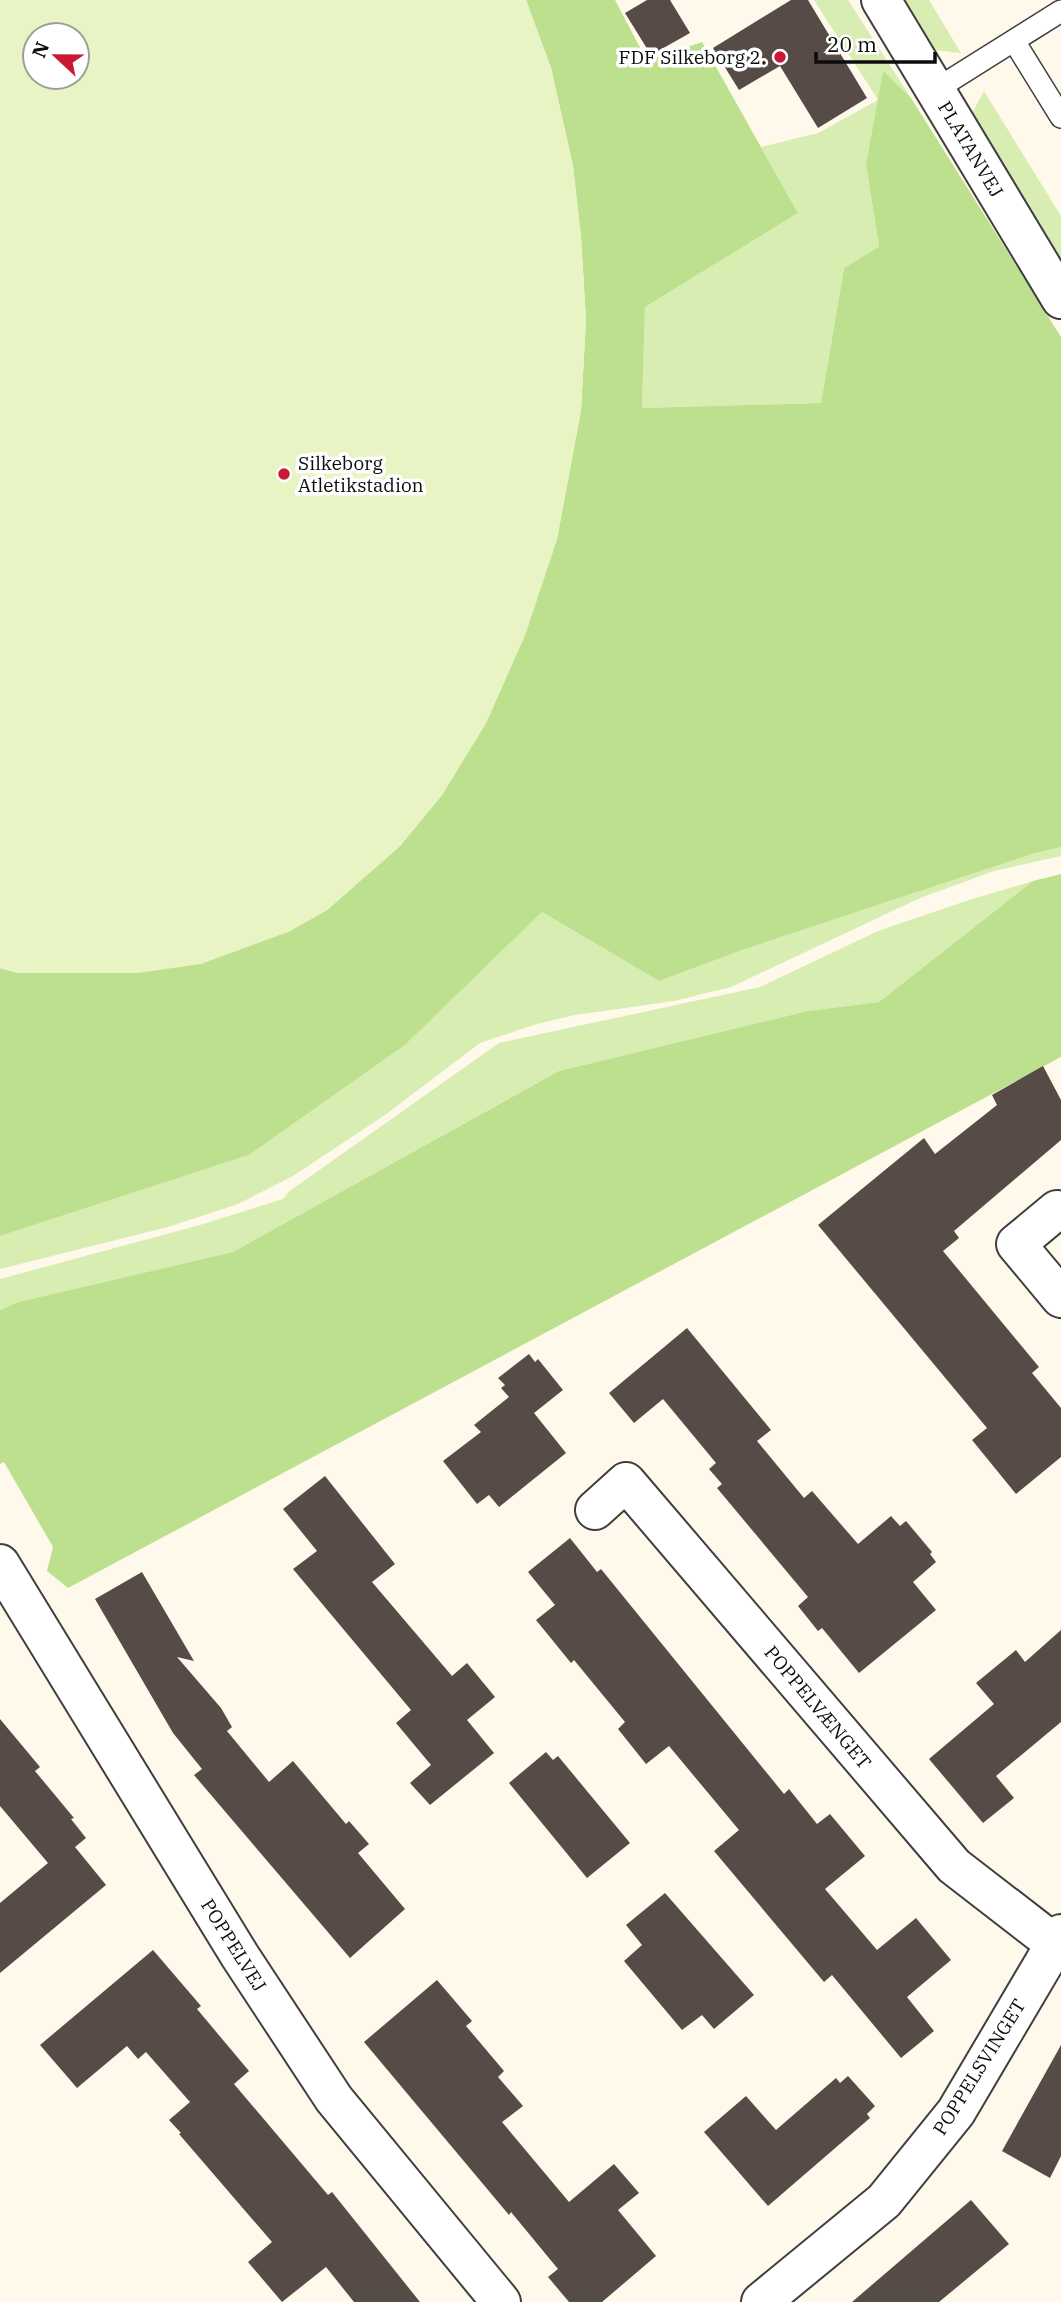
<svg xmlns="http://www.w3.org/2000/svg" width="1061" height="2302" viewBox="0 0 1061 2302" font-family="'IBM Plex Serif',serif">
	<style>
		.green { fill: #d7edb1 }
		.forest { fill: #bde08e }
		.pitch { fill: #e9f4c4; fill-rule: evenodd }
		.building { fill: #564b47 }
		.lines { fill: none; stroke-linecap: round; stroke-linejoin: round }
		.lane-casing { stroke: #3f3f3f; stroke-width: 24 }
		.street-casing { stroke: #3f3f3f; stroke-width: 42 }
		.lane { stroke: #fff; stroke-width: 21 }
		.street { stroke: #fff; stroke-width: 38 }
		.poi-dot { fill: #ca1734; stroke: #fff; stroke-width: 2.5 }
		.labels { text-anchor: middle; stroke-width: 7; stroke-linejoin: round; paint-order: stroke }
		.poi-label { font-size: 19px; fill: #0c0c0c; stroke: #fff; text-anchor: end }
		.street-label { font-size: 19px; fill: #0c0c0c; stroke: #fff }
	</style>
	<rect width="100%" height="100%" fill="#fff9eb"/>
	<!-- green -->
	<g class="green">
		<path d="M814 0H848L911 98 883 72 866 164 879 248 844 268 821 403 642 408 645 307 798 213 761 147 818 133 878 100Z"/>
		<path d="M904 0H929L961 53 933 50Z"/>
		<path d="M984 91 1061 216V262L971 115Z"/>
		<path d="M1061 847V856L994 871 920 898 731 987 674 1001 575 1015 537 1024 480 1043 385 1115 293 1176 238 1204 168 1227 0 1269V1236L249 1155 405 1045 542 912 659 981 745 949 1032 854Z"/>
		<path d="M1033 881 879 1002 808 1011 559 1071 233 1252 18 1302 0 1310V1279L200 1225 283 1199 291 1190 499 1043 760 987 878 931 969 900Z"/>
	</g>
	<!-- forest -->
	<g class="forest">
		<path d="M526 0H615L647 61 702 42 798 213 645 307 642 408 821 403 844 268 879 247 866 164 883 71 911 98 1061 337V847L1032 854 745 949 659 981 542 912 405 1045 249 1155 0 1236V968L18 973H138L288 932 327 910 400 846 442 795 486 723 525 635 557 539 581 410 586 320 581 237 573 166 551 68Z"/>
		<path d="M1061 874V1057L68 1588 47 1571 53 1547 4 1462 0 1464V1310L18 1302 233 1252 559 1071 808 1011 879 1002 1033 881Z"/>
	</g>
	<!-- pitch -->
	<path class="pitch" d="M0 0H526L551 68 573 166 581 237 586 320 581 410 557 539 525 635 486 723 442 795 400 846 327 910 288 932 201 964 138 973H18L0 968ZM35 35H77V77H35Z"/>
	<!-- building -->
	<g class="building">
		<path d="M647 0H670L690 33 651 55 625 13Z"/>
		<path d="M791 0H808L867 98 818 128 780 66 739 90 713 48Z"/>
		<path d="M1043 1066 1061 1100V1140L954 1231 959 1238 943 1251 1039 1367 1032 1373 1061 1408V1457L1016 1494 972 1440 987 1428 818 1225 924 1138 935 1154 997 1105 992 1095Z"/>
		<path d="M687 1328 771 1430 757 1441 804 1498 812 1491 858 1544 891 1516 900 1526 906 1521 932 1552 930 1554 936 1562 913 1582 936 1610 859 1673 822 1628 818 1631 798 1606 808 1597 717 1488 722 1484 709 1469 716 1463 663 1399 634 1423 609 1393Z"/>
		<path d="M529 1354 535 1362 538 1359 563 1390 534 1413 566 1453 499 1507 489 1495 477 1504 443 1461 481 1432 474 1425 509 1397 501 1388 505 1385 498 1378Z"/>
		<path d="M325 1476 395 1564 372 1582 452 1676 467 1663 495 1697 467 1720 494 1753 430 1805 410 1783 431 1765 396 1723 411 1710 293 1569 317 1551 283 1509Z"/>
		<path d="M570 1538 597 1572 601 1569 784 1794 789 1789 817 1824 830 1814 865 1856 825 1889 877 1950 916 1918 951 1960 907 1997 934 2031 901 2058 832 1975 824 1982 714 1851 739 1830 669 1746 646 1764 618 1729 625 1722 574 1660 571 1663 536 1620 555 1605 528 1572Z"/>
		<path d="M142 1572 194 1661 177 1657 221 1708 232 1727 227 1731 269 1782 293 1761 346 1824 349 1821 369 1844 358 1853 405 1909 350 1958 194 1775 202 1769 173 1733 95 1599Z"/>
		<path d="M1061 1630V1722L996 1776 1014 1798 983 1823 929 1759 994 1704 976 1683 1016 1650 1025 1662Z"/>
		<path d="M0 1719 40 1767 35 1771 74 1818 71 1819 86 1838 75 1847 106 1885 0 1973V1903L48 1863 0 1806Z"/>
		<path d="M546 1752 553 1760 558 1756 630 1843 587 1878 509 1783Z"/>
		<path d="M665 1893 754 1995 714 2029 702 2015 682 2030 624 1961 642 1945 626 1925Z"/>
		<path d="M153 1950 201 2006 197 2009 249 2071 234 2084 328 2195 332 2192 420 2302H354L326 2267 282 2302 248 2262 272 2242 179 2134 181 2133 169 2120 190 2102 146 2052 138 2059 127 2046 77 2088 40 2045Z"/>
		<path d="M437 1980 472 2021 466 2026 504 2071 498 2077 523 2106 502 2122 569 2202 614 2164 639 2193 618 2210 656 2256 602 2302H569L548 2277 558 2269 511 2212 509 2215 364 2042Z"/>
		<path d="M1061 2045V2156L1050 2178 1002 2151Z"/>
		<path d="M848 2076 875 2106 867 2114 870 2118 768 2206 704 2132 746 2096 776 2130 836 2078 840 2083Z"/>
		<path d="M971 2200 1009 2244 939 2302H852Z"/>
	</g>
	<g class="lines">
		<!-- lane casing -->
		<g class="lane-casing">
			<g id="lane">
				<path d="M1014 41 1061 117"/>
				<path d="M935 90 1061 11"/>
			</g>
		</g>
		<!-- street casing -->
		<g class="street-casing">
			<g id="street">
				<path d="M881 0 1061 299"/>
				<path d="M1057 1210 1016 1244 1061 1298"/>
				<path d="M595 1510 626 1482 954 1866 1055 1944"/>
				<path d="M0 1564 240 1956 334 2099 501 2302"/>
				<path d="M761 2302 884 2201 956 2112 1061 1934"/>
			</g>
		</g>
		<!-- lane -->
		<use href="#lane" class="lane"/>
		<!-- street -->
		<use href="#street" class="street"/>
	</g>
	<!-- markers -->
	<g class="poi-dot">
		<circle cx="780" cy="57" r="7"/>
		<circle cx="284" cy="474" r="7"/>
	</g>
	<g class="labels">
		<!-- poi labels -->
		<g class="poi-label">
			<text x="766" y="64">FDF Silkeborg 2.</text>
			<text x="298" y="470" text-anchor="start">Silkeborg<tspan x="298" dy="22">Atletikstadion</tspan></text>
		</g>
		<!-- street labels -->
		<g class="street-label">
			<text transform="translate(971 149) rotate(59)" y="7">PLATANVEJ</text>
			<text transform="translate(818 1707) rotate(50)" y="7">POPPELVÆNGET</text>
			<text transform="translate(234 1945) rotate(58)" y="7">POPPELVEJ</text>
			<text transform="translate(979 2067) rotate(-58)" y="7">POPPELSVINGET</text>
		</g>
	</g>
	<!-- north arrow -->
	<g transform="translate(56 56) rotate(292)"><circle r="33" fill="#ffffff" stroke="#9e9e9e" stroke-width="2"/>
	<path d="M0-5L12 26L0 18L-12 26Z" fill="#ca1734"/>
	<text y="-10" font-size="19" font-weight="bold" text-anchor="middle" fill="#0c0c0c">N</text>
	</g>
	<!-- scale -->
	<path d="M816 52v10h119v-10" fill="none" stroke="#0c0c0c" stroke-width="3.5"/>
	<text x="827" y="52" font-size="21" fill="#0c0c0c" stroke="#ffffff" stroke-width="5" paint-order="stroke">20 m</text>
</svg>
